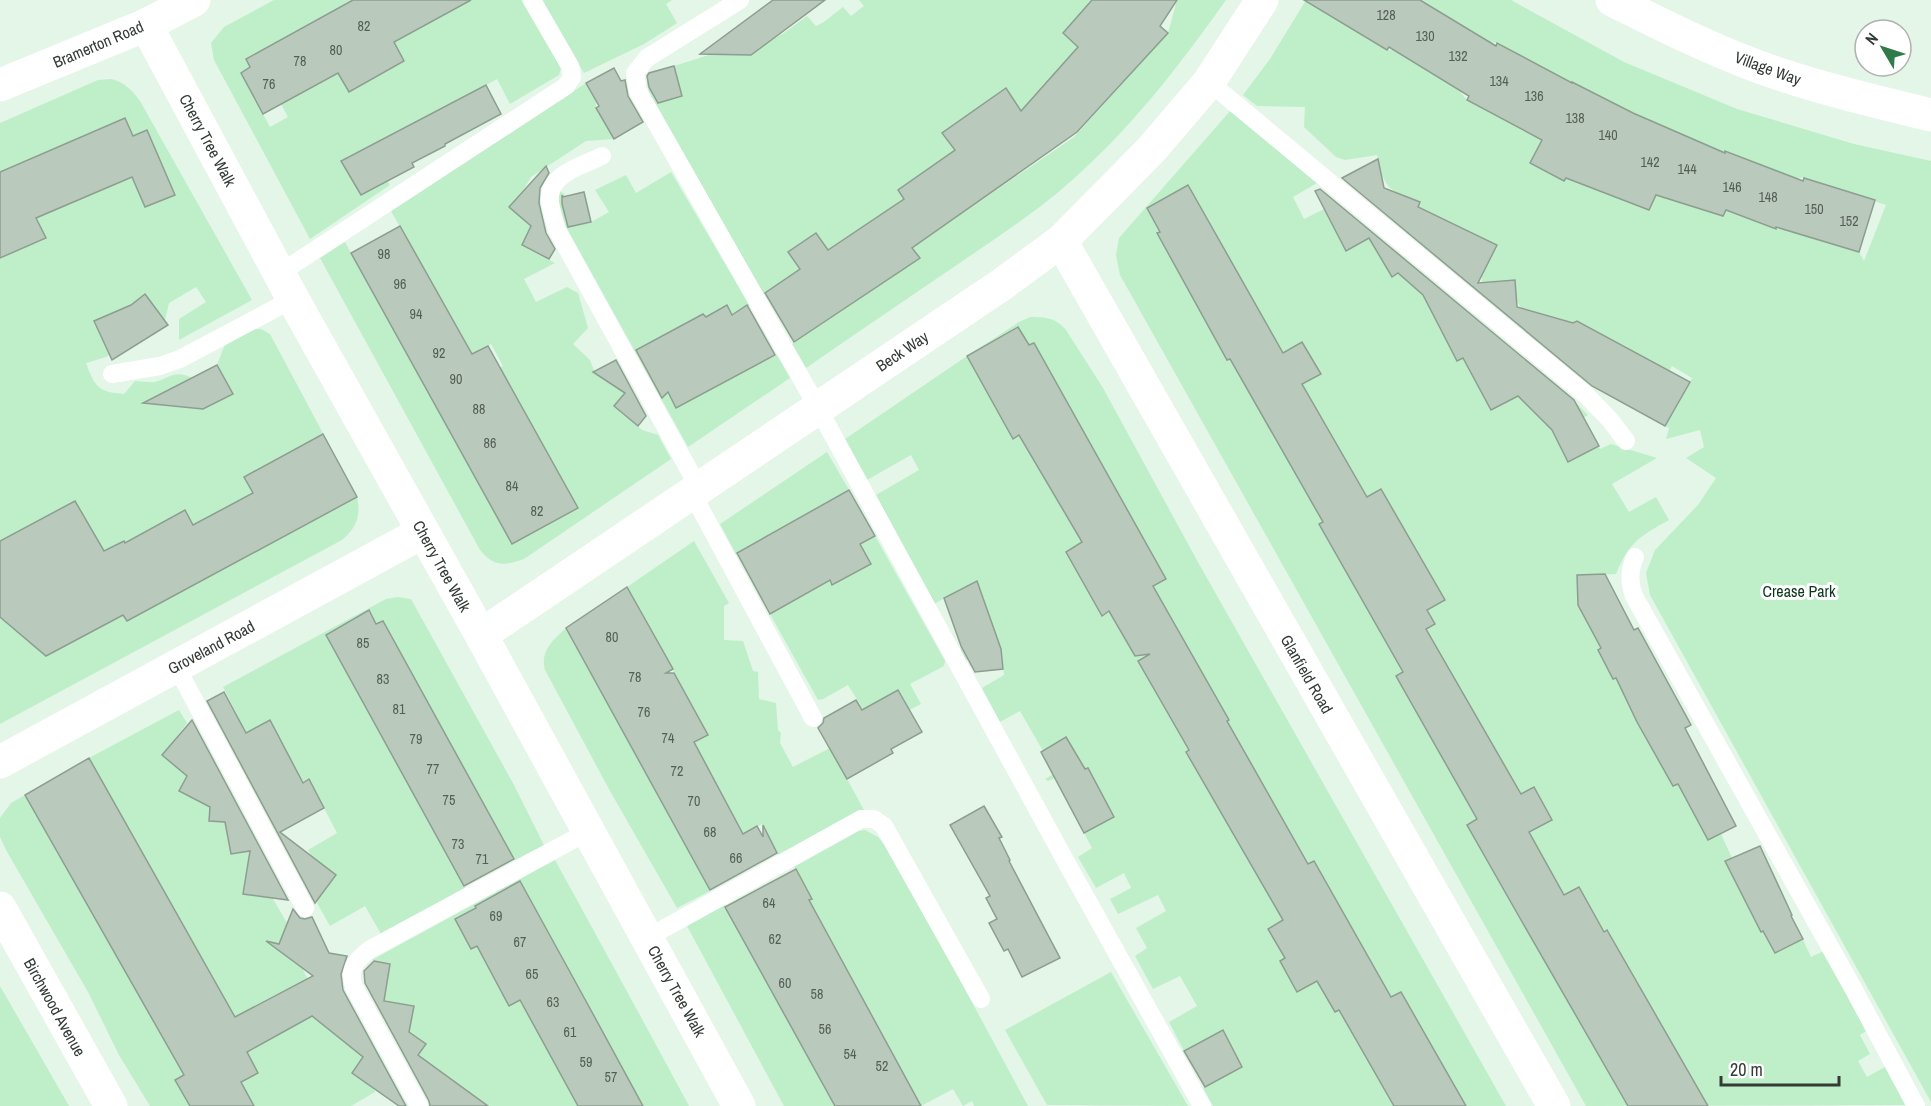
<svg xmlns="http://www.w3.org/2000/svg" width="1931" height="1106" viewBox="0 0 1931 1106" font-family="'Archivo Narrow',sans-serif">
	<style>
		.green { fill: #beefc9 }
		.building { fill: #b9cabc; stroke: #8d9e90; stroke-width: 1.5 }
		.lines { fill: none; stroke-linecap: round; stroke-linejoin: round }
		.service { stroke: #fff; stroke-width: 18 }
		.minor { stroke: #fff; stroke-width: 33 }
		.tertiary { stroke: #fff; stroke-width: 33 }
		.labels { text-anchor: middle; stroke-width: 6; stroke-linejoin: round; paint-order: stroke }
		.number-label { font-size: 14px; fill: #555f58 }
		.street-label { font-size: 16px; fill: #343b36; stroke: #fff }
		.park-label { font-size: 16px; fill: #0b361b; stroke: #fff }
	</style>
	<rect width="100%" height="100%" fill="#e3f6e7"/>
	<!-- green -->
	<g class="green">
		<path d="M274 0H353L241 73 270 127 288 117 281 104 338 73 404 61 394 42 471 0H521L561 68 559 75 510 104 497 79 468 95 373 154 390 185 310 239 214 60 211 43 224 27Z"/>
		<path d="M542 0H672L666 4 677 23 644 44 584 73Z"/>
		<path d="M859 0H1123L1086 7 1063 32 1079 47 1032 99 1021 110 1006 88 943 132 955 150 898 190 906 202 828 251 816 233 789 251 800 269 764 294 649 93 647 84 649 75 664 101 681 97 674 66 712 54 773 39 784 33 807 16 816 26 824 22 843 7 851 16 864 6Z"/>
		<path d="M1177 0H1226C1182 62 1136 122 1080 173 1045 206 1006 231 967 258 913 295 859 331 806 368L792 344 919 257 912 248 1074 137 1168 33Z"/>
		<path d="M1306 0 1387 50H1395L1459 90 1467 100 1533 136H1544L1530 163 1564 181 1578 153 1611 170 1616 197 1648 210 1659 189 1705 210 1723 216 1726 210 1776 229 1788 230 1859 252 1864 261 1886 205 1804 178H1795L1715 149 1638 116 1572 82 1564 79 1497 43 1489 42 1418 0H1511L1624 62 1737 109 1854 144 1931 161V1102L1650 595 1646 573 1655 550 1698 505 1716 478 1686 458 1704 447 1700 430 1666 439 1669 428 1665 426 1692 378 1672 366 1662 384 1626 347 1592 329 1585 339 1547 336 1521 308 1516 300 1482 283V275L1497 245 1445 256 1421 244 1406 232 1413 221 1420 202C1388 189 1385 191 1377 155L1345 160 1336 157 1304 127 1305 107 1257 106 1243 95 1270 59Z"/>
		<path d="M112 79C125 83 132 90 140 101L252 300 179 340V319L206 302 196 287 169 303 165 320 150 331 106 357 86 363C95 387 98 392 124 394L135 381C141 381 149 383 155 382 168 378 177 369 192 378L217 365 224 347 233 339 254 329H261L270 334 357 497C361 516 357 527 342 540L0 724V123L98 80Z"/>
		<path d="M586 83 596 102V108L614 139 586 141 531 177 521 194 510 207 533 227 530 230 522 246 555 263 524 279 536 302 567 287 578 293 588 328 573 344 590 360 595 373 626 392 614 406 642 430 658 435 671 459 524 559C504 566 494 567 480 550L320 258 345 242 512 544 577 508 484 377 503 366 491 344 472 354 391 211Z"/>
		<path d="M1231 110 1317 183 1293 197 1304 219 1334 204 1347 250 1369 238 1393 276 1402 271 1415 288 1440 309 1447 321 1438 326 1457 361 1486 346 1472 373 1491 410 1534 387 1539 392 1527 405 1546 425 1571 401 1577 404 1588 415 1583 418 1600 449 1611 444 1657 458 1612 484 1629 512 1656 497 1669 520C1640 536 1629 542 1616 574L1599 575 1633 631 1638 628 1669 684 1674 714 1683 709 1691 725 1683 729 1694 752 1697 750 1736 825 1721 834 1732 858 1760 846 1811 957 1824 951 1868 1030 1860 1035 1870 1054 1858 1061 1867 1077 1885 1067 1906 1105 1586 1106 1120 275 1116 255 1119 238Z"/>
		<path d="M671 172 750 306 732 315 727 305 706 317 703 314 643 346 676 407 777 355 790 378 688 447 565 225 558 201 559 190 566 196 574 226 591 222 609 212 595 190 626 175 636 193Z"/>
		<path d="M1030 317C1046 317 1056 318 1066 330L1103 388 1199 564 1506 1106H1213L1203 1088 1242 1067 1223 1031 1184 1051 1169 1022 1197 1006 1180 976 1153 989 1135 956 1147 948 1136 928 1166 911 1158 895 1118 914 1110 899 1131 888 1124 873 1096 888 1078 857 1092 848 1084 833 1114 817 1072 810 1102 794 1088 768 1058 784 1055 778 1048 781 1045 779 1079 759 1066 738 1043 751 1020 711 1000 722 982 688 1004 675 1002 654 966 660 961 651 960 643 994 630 987 609 954 614 984 598 976 581 934 604 876 495 919 470 911 455 867 480 842 441 967 356 1019 322Z"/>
		<path d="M827 452 852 495 797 520 736 554 720 524Z"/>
		<path d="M875 536 945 661 944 666 910 684 921 704 879 726 873 725 848 685 823 699 818 700 770 614 801 596 860 544Z"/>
		<path d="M694 541 729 603 724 606V640L743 641 753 671 758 672 759 699 776 703 778 730 781 733 780 743 793 767 830 748 864 810 778 855 762 824 743 834 693 743 708 735 692 705 660 683 675 674 627 587Z"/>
		<path d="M398 597 411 599 514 785 544 845 515 860 383 621 376 624 368 610 326 635 465 888 381 934 365 906 330 926 317 903 319 897 336 875 312 857 308 850 337 833 309 779 282 794 241 736 239 719 223 687 386 599Z"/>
		<path d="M566 628 710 891 677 908 610 791 545 670C540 651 552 641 566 628Z"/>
		<path d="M179 710 187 723 163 755 210 790V821L229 822 226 826 231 854 250 851 243 894 261 897 269 892 287 923 277 949 291 960H298L314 991 363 1057 375 1092 351 1106H150L119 1055 88 992 6 850 0 837V818L11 803 89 758Z"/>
		<path d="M865 830 878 837 892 854 1028 1106H974L972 1101 963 1106 953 1089 921 1106 875 1021 858 1030 792 910 812 899 794 867 859 831Z"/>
		<path d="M555 860C600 942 645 1024 689 1106H484L416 1058 426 1044 408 1031 414 1006 383 1001 390 964 372 960Z"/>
		<path d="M725 905 835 1106H784L687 926Z"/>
		<path d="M1111 972 1188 1106 1047 1105 1005 1030Z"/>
		<path d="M0 986 69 1106H0Z"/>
	</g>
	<!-- building -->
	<g class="building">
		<path d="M353 0H471L394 42 404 61 349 92 338 73 263 114 241 73 250 67 246 59Z"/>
		<path d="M773 0H825L751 55 700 54Z"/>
		<path d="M1092 0H1177L1160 26 1168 33 1077 132 912 248 920 258 794 342 765 293 800 269 788 252 816 233 828 250 904 199 898 190 955 150 942 133 1006 88 1021 111 1078 47 1063 33Z"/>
		<path d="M1304 0H1420L1496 46 1497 43 1572 83V82L1633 113 1725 153V151L1803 181 1804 178 1875 200 1859 252 1776 227V229L1726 210 1723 216 1656 195 1649 210 1566 178 1564 181 1530 163 1542 140 1467 100 1469 96 1389 47 1387 50Z"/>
		<path d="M674 66 682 96 658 103 649 87 647 76 649 73Z"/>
		<path d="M614 68 621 81 625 80 628 96 643 122 614 139 596 108 599 106 586 83Z"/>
		<path d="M486 85 501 114 445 144V146L412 163 414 167 361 195 341 161Z"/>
		<path d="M125 118 133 136 147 130 175 195 145 207 132 177 36 218 46 238 0 258V172Z"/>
		<path d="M1378 159 1384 188 1420 202 1418 207 1497 245 1478 283 1515 280 1517 307 1573 323 1577 321 1690 382 1665 426 1592 386 1342 178Z"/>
		<path d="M546 166 549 173 540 188 539 203 546 233 555 249 549 259 522 245 531 226 509 207Z"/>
		<path d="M1188 185 1283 353 1302 342 1321 374 1302 384 1367 497 1381 489 1445 600 1427 610 1435 624 1426 629 1521 794 1534 787 1552 820 1529 832 1564 895 1579 887 1604 932 1607 930 1708 1106H1628L1521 920 1467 825 1477 819 1396 676 1403 672 1319 524 1323 522 1230 359 1227 360 1157 233 1160 232 1147 208Z"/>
		<path d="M1320 189 1574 400 1599 446 1568 462 1552 430 1518 396 1491 410 1463 358 1457 361 1423 295 1398 273 1392 277 1369 238 1346 251 1315 191Z"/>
		<path d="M584 192 591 222 568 227 562 204V195L563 197Z"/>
		<path d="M400 226 472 354 488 346 578 508 512 544 351 253Z"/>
		<path d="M145 294 168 325 112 360 94 321 131 305Z"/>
		<path d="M727 305 732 315 747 305 775 355 676 408 668 392 662 398 636 350 703 314 706 317Z"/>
		<path d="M1018 327 1029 345 1034 343 1166 579 1153 586 1229 720 1227 721 1308 864 1314 861 1391 997 1401 992 1466 1106H1394L1339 1010 1335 1012 1317 981 1297 992 1280 961 1285 958 1268 929 1283 920 1186 752 1189 750 1138 661 1150 654 1135 656 1109 611 1102 616 1066 552 1082 542 1019 435 1013 439 967 356Z"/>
		<path d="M616 360 646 416 638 426 614 406 625 393 593 372Z"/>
		<path d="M217 365 233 394 203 409 143 403Z"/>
		<path d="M323 434 357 497 127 621 123 615 46 656 0 617V541L75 501 104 551 124 541 125 543 185 510 193 525 253 493 244 477Z"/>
		<path d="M849 490 875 536 860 544 871 564 832 585 830 580 770 614 737 553Z"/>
		<path d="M1605 574 1634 630 1638 628 1691 725 1685 728 1736 826 1708 840 1678 784 1673 786 1637 722 1616 678 1613 679 1598 650 1601 648 1578 605 1577 575Z"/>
		<path d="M977 581 1001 649 1003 669 975 672 961 646 944 598Z"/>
		<path d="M627 587 673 669 666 673H674L708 735 694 742 743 834 757 826 763 837V825L777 853 710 890 566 628Z"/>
		<path d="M369 610 376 624 383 621 514 859 464 886 326 635Z"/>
		<path d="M898 690 922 732 891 749 893 753 847 779 818 728 823 723 824 718 856 700 862 710Z"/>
		<path d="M224 692 246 733 270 720 303 783 309 779 324 808 280 832 336 875 315 903 207 701Z"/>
		<path d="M192 720 288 900 243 894 250 851 231 854 225 822 209 821 210 807 179 791 187 776 162 755Z"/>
		<path d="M1066 737 1085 769 1088 768 1114 817 1084 833 1041 752Z"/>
		<path d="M89 758 235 1017 313 976 266 941 279 944 293 909 300 918 305 919 312 917 329 953 347 956 341 974 343 990 406 1106H399L352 1073 363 1057 312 1016 247 1052 258 1073 241 1082 254 1106H190L175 1080 184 1075 25 795Z"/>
		<path d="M984 806 1002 837 999 838 1010 860 1009 861 1060 958 1022 977 1008 949 1004 951 989 923 997 919 986 898 990 896 950 825Z"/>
		<path d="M1760 846 1792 915 1791 916 1803 939 1775 953 1763 931 1761 932 1725 861Z"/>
		<path d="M796 869 812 899 809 900 921 1106H835L725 907Z"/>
		<path d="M520 881 587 1003 643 1106H578L520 1000 509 1006 477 946 471 949 455 919 476 908 475 906Z"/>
		<path d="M374 961 390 964 384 1001 414 1006 409 1032 426 1044 418 1055 488 1106H430L429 1101 365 983 364 971Z"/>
		<path d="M1223 1030 1242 1067 1205 1087 1184 1051Z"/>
	</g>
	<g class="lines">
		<!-- service -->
		<g class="service">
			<path d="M740 0 647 58 635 73 638 91 818 408 1065 860 1202 1106"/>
			<path d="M1209 82 1586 395 1611 421 1626 441"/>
			<path d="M602 156C582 166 547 174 550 202 551 212 555 221 557 230L699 488"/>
			<path d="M280 273 566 86 572 77 570 66 532 0"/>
			<path d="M112 374 160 366 180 359 293 299"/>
			<path d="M692 493 813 718"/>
			<path d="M1635 557C1629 572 1629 582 1634 596L1853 988 1916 1106"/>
			<path d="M176 666 305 908"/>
			<path d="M647 938 861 819H874L884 826 981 999"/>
			<path d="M419 1106 354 987C348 969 355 961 369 950L589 831"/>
		</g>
		<!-- minor -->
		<g class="minor">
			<path d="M146 25 293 299 481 635 739 1106"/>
			<path d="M0 85 146 25 194 0"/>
			<path d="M1061 241 1554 1106"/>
			<path d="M481 635 1001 285 1061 241 1151 150 1209 82 1262 0"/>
			<path d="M0 762 423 532"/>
			<path d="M0 908 111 1106"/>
		</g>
		<!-- tertiary -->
		<path class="tertiary" d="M1612 0C1660 24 1708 48 1759 67 1815 87 1873 101 1931 115"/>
	</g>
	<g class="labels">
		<!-- number labels -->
		<g class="number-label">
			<text x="1386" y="20">128</text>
			<text x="364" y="31">82</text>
			<text x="1425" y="41">130</text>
			<text x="336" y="55">80</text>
			<text x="1458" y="61">132</text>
			<text x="300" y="66">78</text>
			<text x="1499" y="86">134</text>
			<text x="269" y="89">76</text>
			<text x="1534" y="101">136</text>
			<text x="1575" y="123">138</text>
			<text x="1608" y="140">140</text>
			<text x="1650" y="167">142</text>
			<text x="1687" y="174">144</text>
			<text x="1732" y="192">146</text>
			<text x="1768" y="202">148</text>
			<text x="1814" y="214">150</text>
			<text x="1849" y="226">152</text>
			<text x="384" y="259">98</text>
			<text x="400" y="289">96</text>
			<text x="416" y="319">94</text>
			<text x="439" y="358">92</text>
			<text x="456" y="384">90</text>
			<text x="479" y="414">88</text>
			<text x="490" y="448">86</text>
			<text x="512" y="491">84</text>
			<text x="537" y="516">82</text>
			<text x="612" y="642">80</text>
			<text x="363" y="648">85</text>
			<text x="635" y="682">78</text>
			<text x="383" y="684">83</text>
			<text x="399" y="714">81</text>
			<text x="644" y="717">76</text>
			<text x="668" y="743">74</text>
			<text x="416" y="744">79</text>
			<text x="433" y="774">77</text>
			<text x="677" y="776">72</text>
			<text x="449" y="805">75</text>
			<text x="694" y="806">70</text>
			<text x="710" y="837">68</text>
			<text x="458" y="849">73</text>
			<text x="736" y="863">66</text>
			<text x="482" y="864">71</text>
			<text x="769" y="908">64</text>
			<text x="496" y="921">69</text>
			<text x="775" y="944">62</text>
			<text x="520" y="947">67</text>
			<text x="532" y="979">65</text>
			<text x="785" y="988">60</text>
			<text x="817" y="999">58</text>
			<text x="553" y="1007">63</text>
			<text x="825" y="1034">56</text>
			<text x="570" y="1037">61</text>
			<text x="850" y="1059">54</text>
			<text x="586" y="1067">59</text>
			<text x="882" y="1071">52</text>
			<text x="611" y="1082">57</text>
		</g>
		<!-- street labels -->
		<g class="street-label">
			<text transform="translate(98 44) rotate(-23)" y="6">Bramerton Road</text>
			<text transform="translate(1768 68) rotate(20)" y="6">Village Way</text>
			<text transform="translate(208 140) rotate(62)" y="6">Cherry Tree Walk</text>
			<text transform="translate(902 351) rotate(-34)" y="6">Beck Way</text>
			<text transform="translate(442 566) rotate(61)" y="6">Cherry Tree Walk</text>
			<text transform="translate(211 647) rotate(-28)" y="6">Groveland Road</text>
			<text transform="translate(1307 674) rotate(60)" y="6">Glanfield Road</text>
			<text transform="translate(677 991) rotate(61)" y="6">Cherry Tree Walk</text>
			<text transform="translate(55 1007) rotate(61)" y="6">Birchwood Avenue</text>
		</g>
		<!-- park labels -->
		<g class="park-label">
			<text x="1799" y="597">Crease Park</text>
		</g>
	</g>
	<!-- north arrow -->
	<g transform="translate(1883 48) rotate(309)"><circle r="28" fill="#ffffff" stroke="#aeb1af" stroke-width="1.5"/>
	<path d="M0-4.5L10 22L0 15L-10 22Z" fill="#307b49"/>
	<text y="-9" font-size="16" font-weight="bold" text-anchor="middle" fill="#343b36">N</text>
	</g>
	<!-- scale -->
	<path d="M1721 1076v9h118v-9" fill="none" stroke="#343b36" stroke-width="3"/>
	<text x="1730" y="1076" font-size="18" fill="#343b36" stroke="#ffffff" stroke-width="4.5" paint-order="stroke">20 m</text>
</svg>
